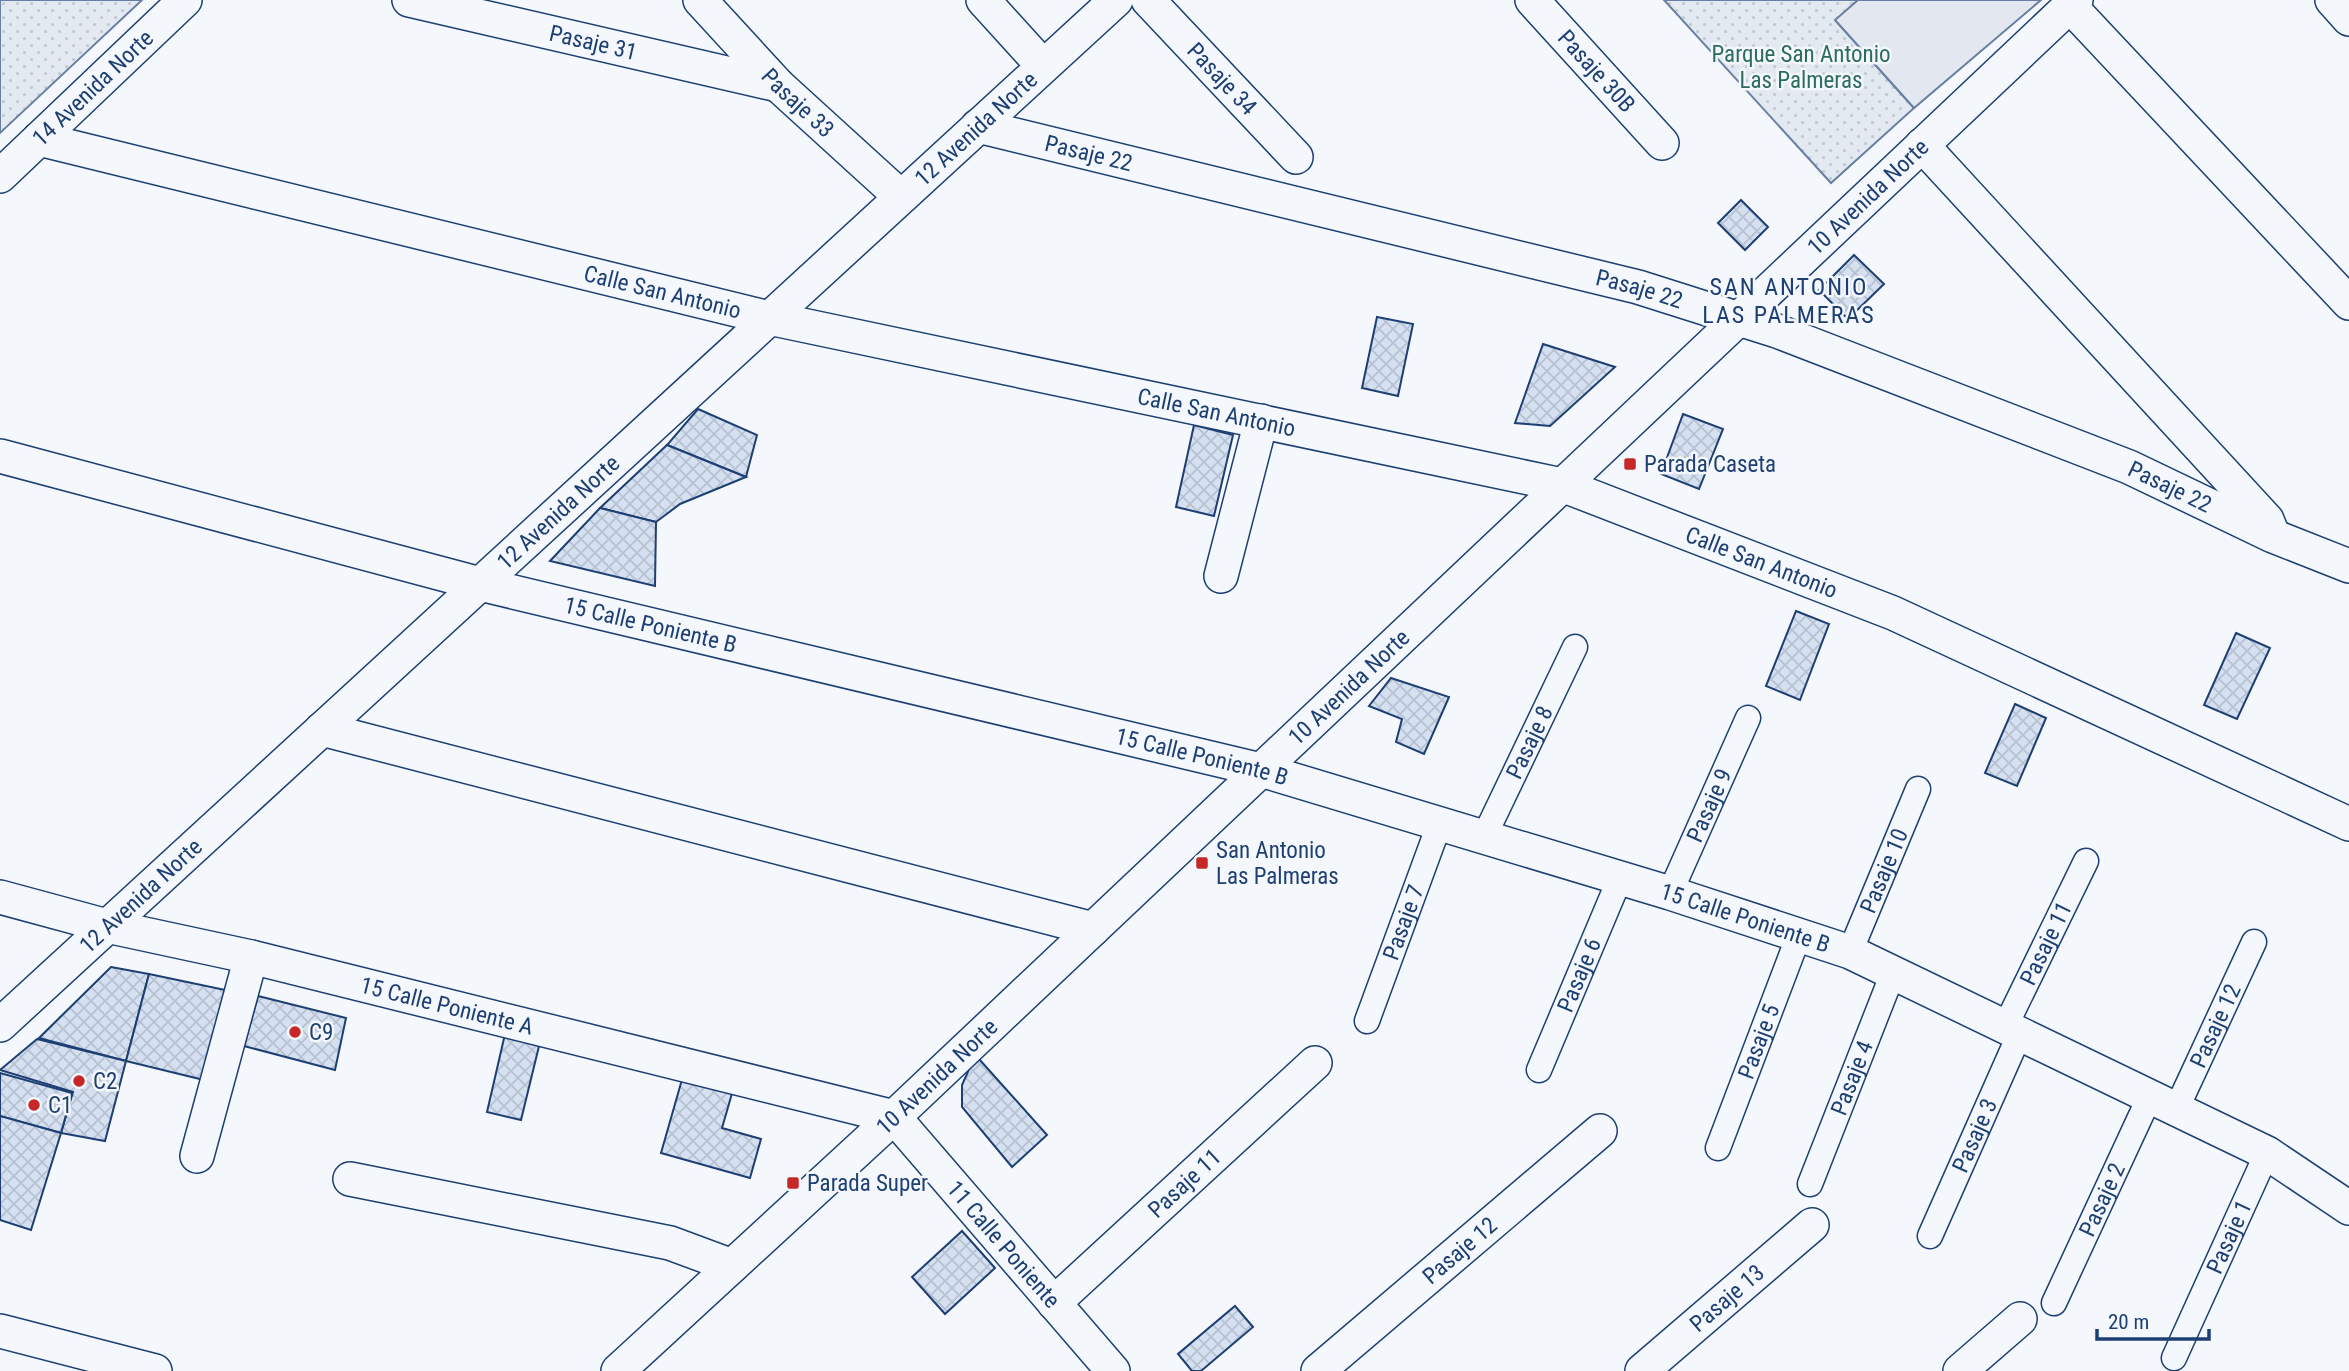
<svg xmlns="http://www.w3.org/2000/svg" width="2349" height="1371" viewBox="0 0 2349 1371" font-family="'Roboto Condensed',sans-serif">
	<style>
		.park { fill: url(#park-dots); stroke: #687fa3; stroke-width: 2 }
		.parking { fill: #e3e8f0; stroke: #687fa3; stroke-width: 2 }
		.building { fill: url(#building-cross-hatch); stroke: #1d3f73; stroke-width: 2 }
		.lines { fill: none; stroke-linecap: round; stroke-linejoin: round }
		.pedestrian-casing { stroke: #1d3f73; stroke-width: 27 }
		.minor-casing { stroke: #1d3f73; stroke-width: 36 }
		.pedestrian { stroke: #f4f7fb; stroke-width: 24 }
		.minor { stroke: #f4f7fb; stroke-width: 33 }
		.poi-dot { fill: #c62828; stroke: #f4f7fb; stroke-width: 2.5 }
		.labels { text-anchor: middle; stroke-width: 5; stroke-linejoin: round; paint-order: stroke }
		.street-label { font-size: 23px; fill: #1d3f73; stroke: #f4f7fb }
		.park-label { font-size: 23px; fill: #2c6c60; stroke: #f4f7fb }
		.poi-label { font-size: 23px; fill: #1d3f73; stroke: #f4f7fb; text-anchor: start }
		.neighbourhood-label { font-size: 24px; letter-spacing: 2px; fill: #1d3f73; stroke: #f4f7fb }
	</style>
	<defs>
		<pattern id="park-dots" width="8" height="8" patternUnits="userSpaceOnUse" patternTransform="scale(1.75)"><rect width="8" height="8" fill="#e3e9f0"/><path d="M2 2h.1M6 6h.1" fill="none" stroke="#c2c9d1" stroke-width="1.8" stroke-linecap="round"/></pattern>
		<pattern id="building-cross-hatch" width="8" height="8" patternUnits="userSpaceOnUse" patternTransform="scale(1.75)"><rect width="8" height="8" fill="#d5e0f0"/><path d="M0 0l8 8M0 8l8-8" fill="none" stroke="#b6c1d1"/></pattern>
	</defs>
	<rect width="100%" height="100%" fill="#f4f7fb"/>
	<!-- park -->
	<g class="park">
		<path d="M0 0H142L0 133Z"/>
		<path d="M1664 0H1858L1836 21 1914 108 1831 183Z"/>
	</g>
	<!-- parking -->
	<path class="parking" d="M1858 0H2041L1914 108 1835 20Z"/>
	<!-- building -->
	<g class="building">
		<path d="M1741 200 1768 227 1745 250 1718 223Z"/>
		<path d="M1854 255 1884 284 1848 319 1819 290Z"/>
		<path d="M1377 317 1413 324 1398 396 1362 388Z"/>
		<path d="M1543 344 1615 367 1550 426 1515 423Z"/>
		<path d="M698 409 757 435 746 477 667 445Z"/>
		<path d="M1683 414 1723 429 1699 489 1661 474Z"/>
		<path d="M1194 425 1233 435 1214 516 1176 507Z"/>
		<path d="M667 445 746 477 680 504 656 522 600 508Z"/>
		<path d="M600 508 656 522 655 586 550 561Z"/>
		<path d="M1796 611 1829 624 1800 700 1766 686Z"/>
		<path d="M2236 633 2270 648 2237 719 2204 705Z"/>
		<path d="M1391 678 1449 697 1424 754 1396 742 1402 719 1369 706Z"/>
		<path d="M2015 704 2046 718 2017 786 1985 773Z"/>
		<path d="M111 967 149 974 126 1061 39 1038Z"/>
		<path d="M149 974 230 991 208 1081 126 1061Z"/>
		<path d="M258 996 346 1018 335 1070 244 1046Z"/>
		<path d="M505 1034 540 1042 521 1120 487 1112Z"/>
		<path d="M37 1039 126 1061 105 1141 61 1133 73 1092 0 1070Z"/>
		<path d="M979 1059 1047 1135 1012 1167 962 1107V1085L970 1067Z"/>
		<path d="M685 1069 735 1083 722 1128 761 1139 750 1178 661 1153Z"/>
		<path d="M0 1073 72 1093 61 1133 0 1116Z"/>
		<path d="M0 1116 61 1133 31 1230 0 1220Z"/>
		<path d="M962 1231 995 1268 945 1314 912 1277Z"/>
		<path d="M1235 1306 1253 1327 1201 1371H1192L1178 1354Z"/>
	</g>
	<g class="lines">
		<!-- pedestrian casing -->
		<g class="pedestrian-casing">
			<g id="pedestrian">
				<path id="s1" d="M1484 837 1575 647"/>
				<path id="s2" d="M1670 893 1748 718"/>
				<path id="s3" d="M1850 952 1918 789"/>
				<path id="s4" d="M1367 1021 1439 825"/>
				<path id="s5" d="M2005 1027 2086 861"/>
				<path id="s6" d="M1539 1070 1620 878"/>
				<path id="s7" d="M2176 1110 2254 942"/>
				<path id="s8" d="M1718 1148 1799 935"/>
				<path id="s9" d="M1810 1184 1893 973"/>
				<path id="s10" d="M1930 1236 2020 1033"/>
				<path id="s11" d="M2054 1303 2150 1096"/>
				<path id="s12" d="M2174 1358 2267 1153"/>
			</g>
		</g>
		<!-- minor casing -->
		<g class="minor-casing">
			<g id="minor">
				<path id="s13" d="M409 0 778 85"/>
				<path id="s14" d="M700 0 778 85 901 197"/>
				<path d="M983 0 1043 66"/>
				<path id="s15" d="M1148 0 1296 157"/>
				<path id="s16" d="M1532 0 1662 143"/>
				<path d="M2332 0 2349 19"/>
				<path d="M2070 6 2349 303"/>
				<path id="s17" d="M978 126 1638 287 1777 331 2129 467 2273 536 2349 566"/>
				<path id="s18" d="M39 139 769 318 1562 485 1893 613 2349 824"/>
				<path d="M1922 145 2267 520 2273 535"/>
				<path id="s19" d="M0 176 185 0"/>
				<path id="s20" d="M0 456 480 584 1261 770 1670 893 1850 952 2267 1153 2349 1208"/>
				<path d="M1221 576 1261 421"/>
				<path d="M322 729 1093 929"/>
				<path id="s21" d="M0 897 107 926 251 957 894 1117"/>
				<path id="s22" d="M0 1025 1116 0"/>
				<path id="s23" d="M894 1117 1113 1371"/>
				<path d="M197 1156 251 957"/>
				<path d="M350 1179 670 1243 732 1266"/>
				<path id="s24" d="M1054 1303 1315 1063"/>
				<path d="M0 1331 155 1371"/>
				<path id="s25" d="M618 1371 894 1117 2076 0"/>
				<path id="s26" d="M1318 1371 1600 1131"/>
				<path id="s27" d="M1642 1371 1812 1225"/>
				<path d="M1960 1371 2020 1319"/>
			</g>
		</g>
		<!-- pedestrian -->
		<use href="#pedestrian" class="pedestrian"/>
		<!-- minor -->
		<use href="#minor" class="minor"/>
	</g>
	<!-- markers -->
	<g class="poi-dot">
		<rect x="1623" y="457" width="14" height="14" rx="3.5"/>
		<rect x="1195" y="856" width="14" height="14" rx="3.5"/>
		<circle cx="295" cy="1032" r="7"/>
		<circle cx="79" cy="1081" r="7"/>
		<circle cx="34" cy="1105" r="7"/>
		<rect x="786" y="1176" width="14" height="14" rx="3.5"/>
	</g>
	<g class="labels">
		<!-- street labels -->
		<g class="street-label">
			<text dy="8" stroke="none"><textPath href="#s13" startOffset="189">Pasaje 31</textPath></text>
			<text dy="8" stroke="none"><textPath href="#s16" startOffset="96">Pasaje 30B</textPath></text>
			<text dy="8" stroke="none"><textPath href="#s15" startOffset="108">Pasaje 34</textPath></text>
			<text dy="8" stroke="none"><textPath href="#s19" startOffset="128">14 Avenida Norte</textPath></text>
			<text dy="8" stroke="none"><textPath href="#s14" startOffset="142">Pasaje 33</textPath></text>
			<text dy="8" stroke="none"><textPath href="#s22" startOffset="1325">12 Avenida Norte</textPath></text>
			<text dy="8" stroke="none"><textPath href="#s17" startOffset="114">Pasaje 22</textPath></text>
			<text dy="8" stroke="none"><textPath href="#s25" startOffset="1715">10 Avenida Norte</textPath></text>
			<text dy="8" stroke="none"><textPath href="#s17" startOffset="681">Pasaje 22</textPath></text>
			<text dy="8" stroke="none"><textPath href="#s18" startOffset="642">Calle San Antonio</textPath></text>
			<text dy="8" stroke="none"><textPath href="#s18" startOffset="1209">Calle San Antonio</textPath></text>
			<text dy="8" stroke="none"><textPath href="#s17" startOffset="1248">Pasaje 22</textPath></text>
			<text dy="8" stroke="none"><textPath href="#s22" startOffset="758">12 Avenida Norte</textPath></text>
			<text dy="8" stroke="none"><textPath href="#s18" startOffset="1776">Calle San Antonio</textPath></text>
			<text dy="8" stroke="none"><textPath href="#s20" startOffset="672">15 Calle Poniente B</textPath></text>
			<text dy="8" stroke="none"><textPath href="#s25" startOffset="1001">10 Avenida Norte</textPath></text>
			<text dy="8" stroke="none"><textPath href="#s1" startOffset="105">Pasaje 8</textPath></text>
			<text dy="8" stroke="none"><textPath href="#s20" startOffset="1239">15 Calle Poniente B</textPath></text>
			<text dy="8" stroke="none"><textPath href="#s2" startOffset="96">Pasaje 9</textPath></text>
			<text dy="8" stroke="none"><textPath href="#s3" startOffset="88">Pasaje 10</textPath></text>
			<text dy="8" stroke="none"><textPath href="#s22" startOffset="191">12 Avenida Norte</textPath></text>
			<text dy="8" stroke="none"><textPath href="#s20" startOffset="1806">15 Calle Poniente B</textPath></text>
			<text dy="8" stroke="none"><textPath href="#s4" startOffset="105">Pasaje 7</textPath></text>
			<text dy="8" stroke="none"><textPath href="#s5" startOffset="93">Pasaje 11</textPath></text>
			<text dy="8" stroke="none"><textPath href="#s6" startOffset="103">Pasaje 6</textPath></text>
			<text dy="8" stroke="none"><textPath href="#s21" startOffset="460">15 Calle Poniente A</textPath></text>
			<text dy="8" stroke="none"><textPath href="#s7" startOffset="93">Pasaje 12</textPath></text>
			<text dy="8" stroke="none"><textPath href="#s8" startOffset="114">Pasaje 5</textPath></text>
			<text dy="8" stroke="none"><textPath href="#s25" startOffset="434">10 Avenida Norte</textPath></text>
			<text dy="8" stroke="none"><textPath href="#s9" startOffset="114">Pasaje 4</textPath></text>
			<text dy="8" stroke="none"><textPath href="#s10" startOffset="110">Pasaje 3</textPath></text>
			<text dy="8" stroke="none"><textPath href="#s24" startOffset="177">Pasaje 11</textPath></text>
			<text dy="8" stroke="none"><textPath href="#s11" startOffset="114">Pasaje 2</textPath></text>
			<text dy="8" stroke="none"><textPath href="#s12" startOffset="133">Pasaje 1</textPath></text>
			<text dy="8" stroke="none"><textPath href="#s23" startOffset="168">11 Calle Poniente</textPath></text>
			<text dy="8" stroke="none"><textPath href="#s26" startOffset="186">Pasaje 12</textPath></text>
			<text dy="8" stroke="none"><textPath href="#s27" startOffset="112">Pasaje 13</textPath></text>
		</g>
		<!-- park labels -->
		<g class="park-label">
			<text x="1801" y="62">Parque San Antonio<tspan x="1801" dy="26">Las Palmeras</tspan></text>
		</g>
		<!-- poi labels -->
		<g class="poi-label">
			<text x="1644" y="472">Parada Caseta</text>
			<text x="1216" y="858">San Antonio<tspan x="1216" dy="26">Las Palmeras</tspan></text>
			<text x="309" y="1040">C9</text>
			<text x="93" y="1089">C2</text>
			<text x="48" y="1113">C1</text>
			<text x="807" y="1191">Parada Super</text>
		</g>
		<!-- neighbourhood labels -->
		<g class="neighbourhood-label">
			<text x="1789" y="295">SAN ANTONIO<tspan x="1789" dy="28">LAS PALMERAS</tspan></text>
		</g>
	</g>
	<!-- scale -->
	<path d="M2097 1329v10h112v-10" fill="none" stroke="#1d3f73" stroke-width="3.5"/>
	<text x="2108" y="1329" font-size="21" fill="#1d3f73" stroke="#f4f7fb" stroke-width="5" paint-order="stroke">20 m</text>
</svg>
